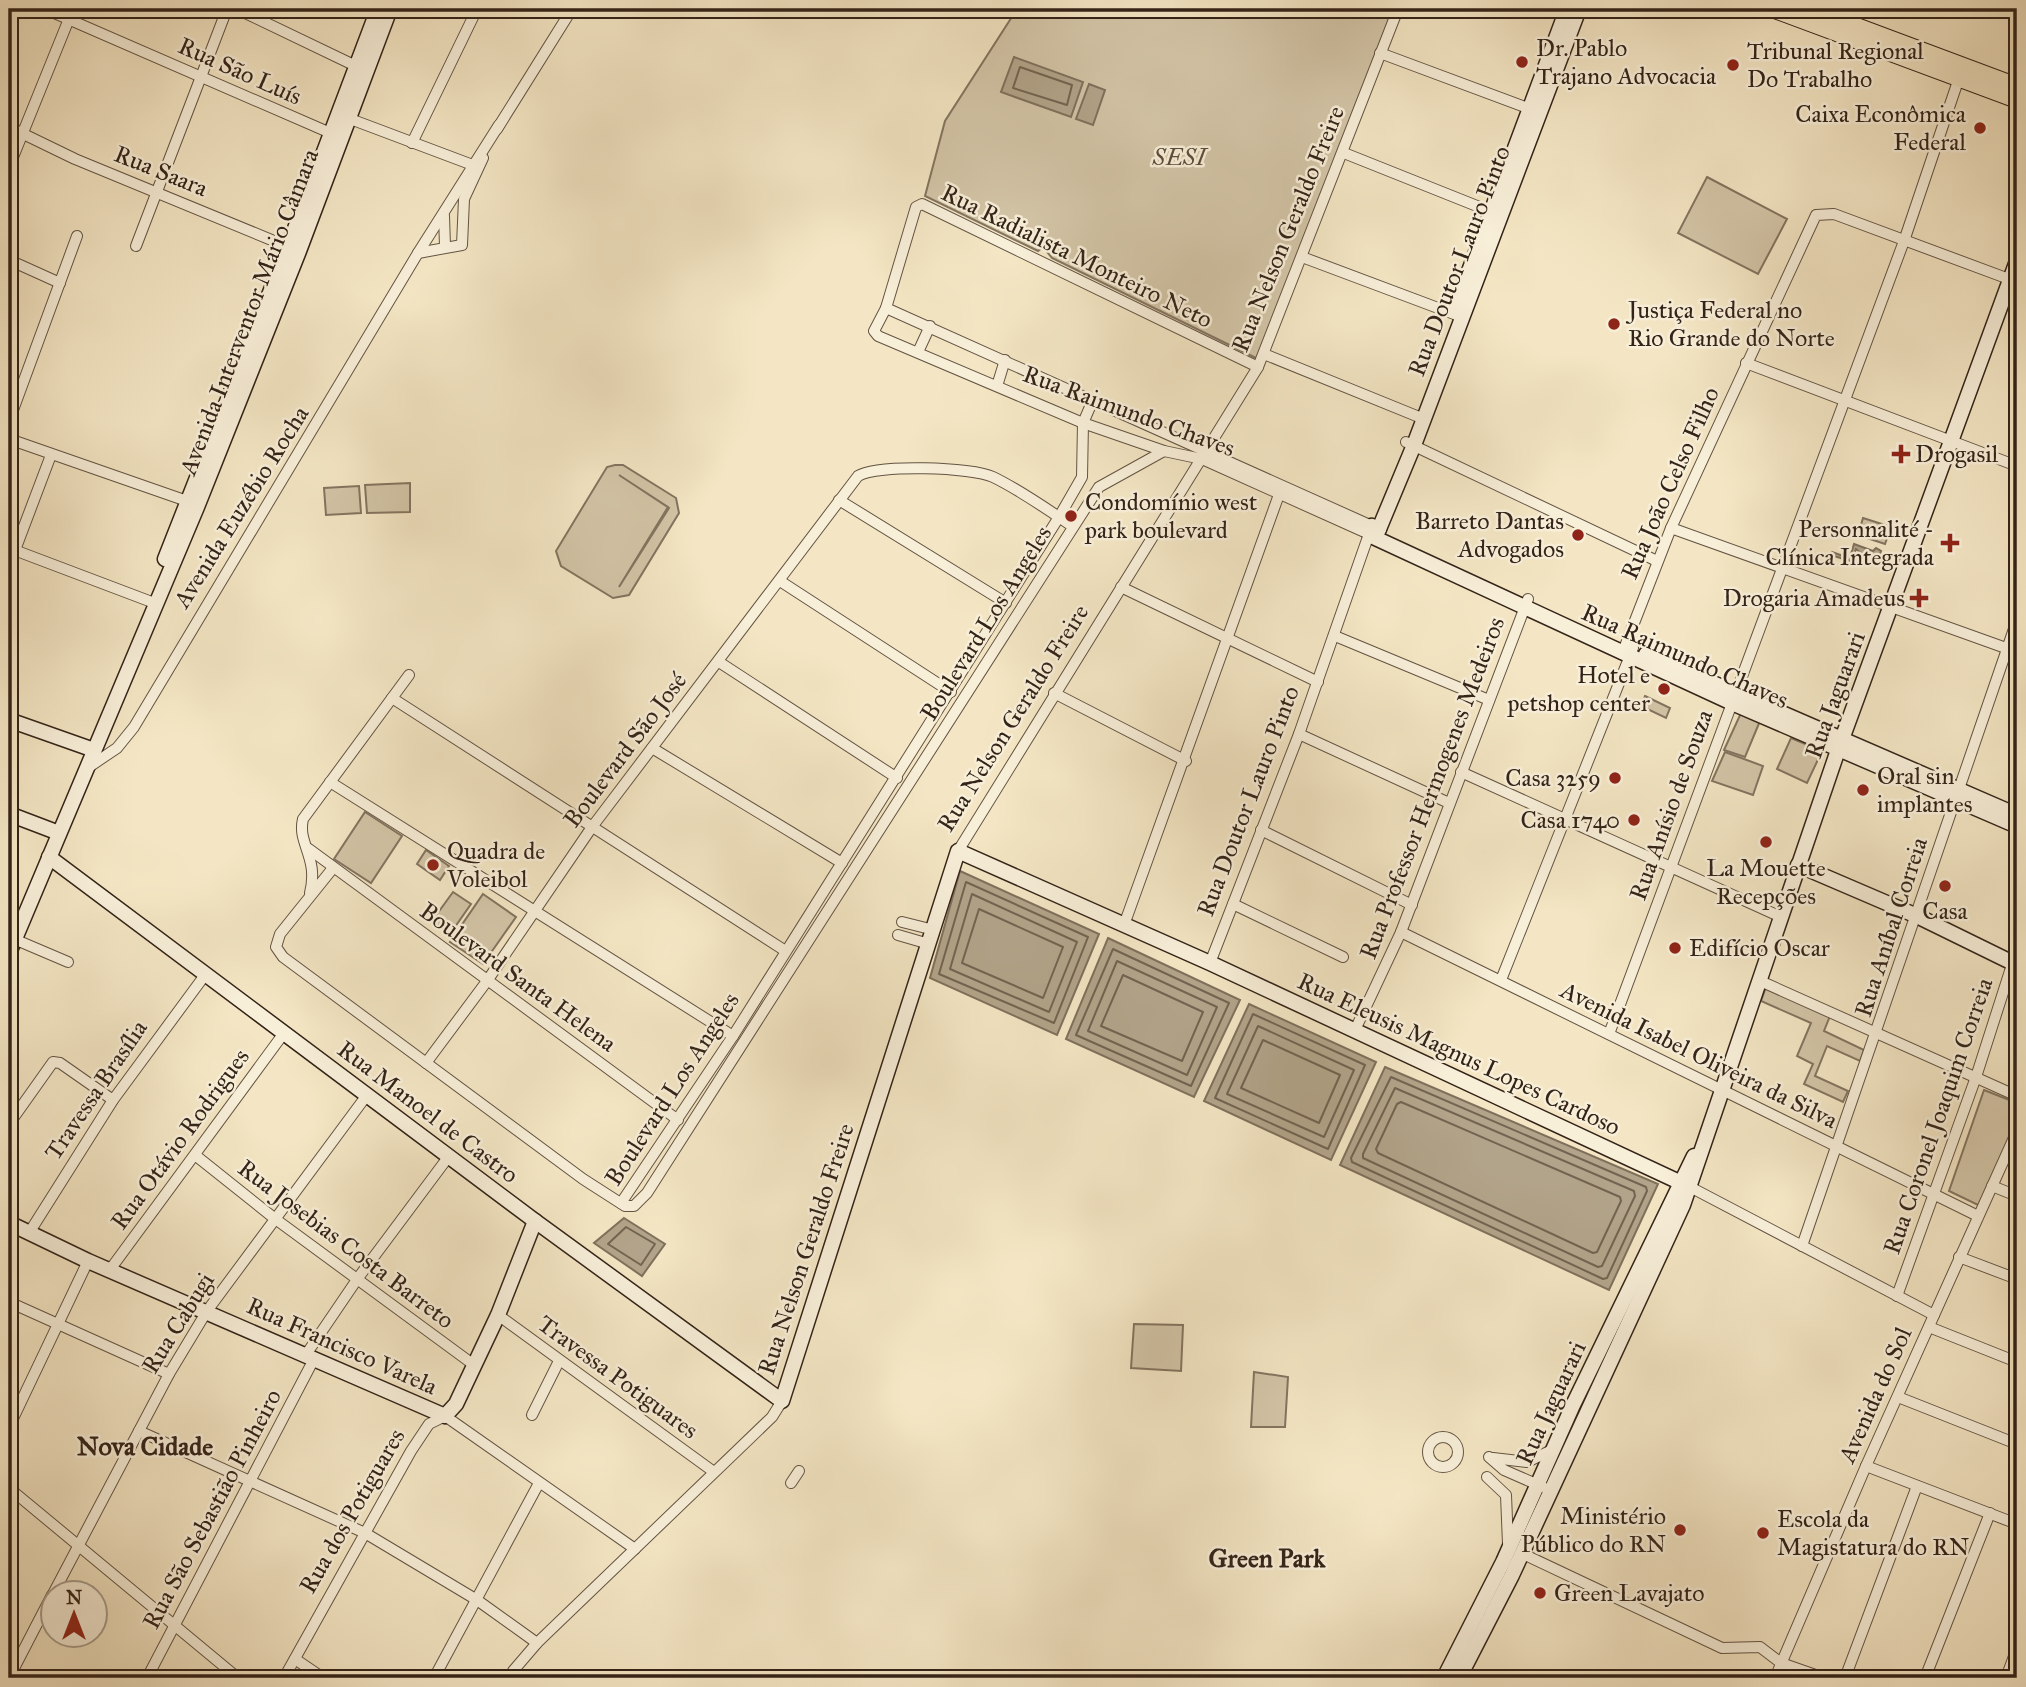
<svg xmlns="http://www.w3.org/2000/svg" width="2026" height="1687" viewBox="0 0 2026 1687" font-family="'IM FELL Great Primer',serif">
	<style>
		.green { fill: #d3c5a7; stroke: #837460; stroke-width: 2; fill-rule: evenodd }
		.water { fill: #b2a48a; stroke: #7f705c; stroke-width: 2 }
		.lines { fill: none; stroke-linecap: round; stroke-linejoin: round }
		.shore { stroke: #726451; stroke-width: 2 }
		.street-casing { stroke: #635443; stroke-width: 12 }
		.secondary-casing { stroke: #332318; stroke-width: 17 }
		.primary-casing { stroke: #332318; stroke-width: 18 }
		.street { stroke: #f8efd9; stroke-width: 10 }
		.secondary { stroke: #f8efd9; stroke-width: 14 }
		.primary { stroke: #f4e6c4; stroke-width: 16 }
		.poi-dot { fill: #8f2418; stroke: #f8efd9; stroke-width: 2.5 }
		.labels { text-anchor: middle; stroke-width: 5; stroke-linejoin: round; paint-order: stroke }
		.poi-label { font-size: 24px; fill: #332318; stroke: #f8efd9; text-anchor: start }
		.street-label { font-size: 24px; fill: #332318; stroke: #f8efd9 }
		.park-label { font-size: 24px; font-style: italic; fill: #5b4c3c; stroke: #f8efd9 }
		.neighbourhood-label { font-size: 26px; font-weight: bold; fill: #332318; stroke: #f8efd9 }
	</style>
	<rect width="100%" height="100%" fill="#f4e6c4"/>
	<filter id="stains"><feTurbulence type="fractalNoise" baseFrequency=".00286" numOctaves="4"/><feColorMatrix values="0 0 0 0 .2 0 0 0 0 .09 0 0 0 0 .02 0 0 0 .5 -.17"/></filter>
	<radialGradient id="worn" r=".72"><stop offset=".6" stop-color="#630" stop-opacity="0"/><stop offset="1" stop-color="#630" stop-opacity=".3"/></radialGradient>
	<!-- green -->
	<g class="green">
		<path d="M1017 9H1393L1258 359 1052 258 1043 247 1038 251 925 196 945 121Z"/>
		<path d="M1707 177 1787 219 1758 274 1678 233Z"/>
		<path d="M615 465H623L676 498 679 513 629 595 613 598 561 566 556 551 607 467ZM619 475 669 508 619 587 668 507Z"/>
		<path d="M410 483V512L367 513 365 485Z"/>
		<path d="M359 486 361 513 326 515 324 488Z"/>
		<path d="M1863 518 1891 527 1885 544 1858 535Z"/>
		<path d="M1645 696 1670 708 1666 718 1641 706Z"/>
		<path d="M1741 713 1760 721 1745 757 1724 750Z"/>
		<path d="M1791 738 1822 751 1807 783 1777 769Z"/>
		<path d="M1725 752 1763 766 1753 795 1712 781Z"/>
		<path d="M365 812 402 836 371 883 334 859Z"/>
		<path d="M426 850 449 866 440 880 417 864Z"/>
		<path d="M453 892 471 904 450 934 432 921Z"/>
		<path d="M483 894 516 917 483 964 450 942Z"/>
		<path d="M1766 987 1830 1016 1824 1031 1864 1050 1860 1061 1827 1046 1815 1076 1848 1091 1843 1102 1804 1084 1813 1064 1797 1056 1811 1023 1761 1001Z"/>
		<path d="M1984 1090 2017 1103V1124L1980 1206 1949 1191Z"/>
		<path d="M1134 1324 1183 1325 1181 1371 1131 1368Z"/>
		<path d="M1254 1372 1288 1377 1285 1427H1251Z"/>
	</g>
	<!-- water -->
	<g class="water">
		<path d="M1014 57 1083 82 1071 117 1001 92Z"/>
		<path d="M1089 84 1105 90 1093 125 1076 119Z"/>
		<path d="M1854 544 1873 551 1876 548 1881 551 1879 557 1868 553 1866 557 1856 549 1851 561 1830 555 1832 552 1846 557 1851 554Z"/>
		<path d="M960 871 1099 934 1057 1035 930 978Z"/>
		<path d="M1108 938 1240 1000 1194 1097 1066 1039Z"/>
		<path d="M1249 1004 1376 1062 1331 1160 1204 1101Z"/>
		<path d="M1385 1067 1658 1184 1609 1290 1340 1165Z"/>
		<path d="M624 1218 665 1244 642 1276 594 1243Z"/>
	</g>
	<g class="lines">
		<!-- shore -->
		<g class="shore">
			<path d="M1020 67 1072 85 1067 105 1013 88Z"/>
			<path d="M966 882 1088 937 1054 1023 939 974Z"/>
			<path d="M972 894 1077 942 1049 1012 950 969Z"/>
			<path d="M979 909 1063 947 1043 998 962 963Z"/>
			<path d="M1113 949 1229 1003 1191 1086 1076 1035Z"/>
			<path d="M1117 961 1217 1007 1187 1075 1088 1031Z"/>
			<path d="M1123 975 1203 1012 1182 1061 1101 1026Z"/>
			<path d="M1253 1014 1365 1065 1328 1149 1215 1098Z"/>
			<path d="M1258 1026 1354 1070 1324 1137 1227 1094Z"/>
			<path d="M1263 1040 1340 1075 1319 1123 1241 1088Z"/>
			<path d="M1391 1077 1646 1187 1647 1191 1607 1278 1603 1279 1352 1162 1351 1158Z"/>
			<path d="M1395 1088 1634 1191 1635 1196 1602 1266 1598 1267 1363 1158V1154Z"/>
			<path d="M1401 1102 1620 1197 1621 1201 1597 1252 1593 1253 1378 1153 1376 1149 1397 1104Z"/>
			<path d="M626 1227 655 1244 641 1265 608 1244Z"/>
		</g>
		<!-- street casing -->
		<g class="street-casing">
			<g id="street">
				<path d="M45 9 335 135"/>
				<path d="M237 9 360 68"/>
				<path d="M1380 53 1533 110"/>
				<path d="M345 117 478 167"/>
				<path d="M9 127 75 159 291 248"/>
				<path d="M497 129 572 9"/>
				<path d="M412 143 477 9"/>
				<path d="M1344 153 1497 214"/>
				<path d="M9 167 73 9"/>
				<path d="M444 216 445 246"/>
				<path d="M136 246 227 9"/>
				<path d="M418 253 462 245 464 199 483 158"/>
				<path d="M1302 257 1462 317"/>
				<path d="M9 260 60 283"/>
				<path d="M886 308 1372 526"/>
				<path d="M918 352 930 326"/>
				<path d="M1264 354 1424 419"/>
				<path d="M1746 363 2017 466"/>
				<path d="M1258 367 922 204 916 207 886 308 874 331 878 336 1083 423 1164 451 1202 459 1369 534"/>
				<path d="M997 386 1005 360"/>
				<path d="M9 421 77 236"/>
				<path d="M9 439 187 501"/>
				<path d="M1406 442 1657 561"/>
				<path d="M839 500 1006 603"/>
				<path d="M1671 528 2017 652"/>
				<path d="M9 548 157 604"/>
				<path d="M9 566 51 455"/>
				<path d="M780 581 951 692"/>
				<path d="M1121 587 1318 682"/>
				<path d="M1335 636 1489 700"/>
				<path d="M1622 654 1671 528 1816 215 1834 214 2017 282"/>
				<path d="M719 662 897 778"/>
				<path d="M1054 693 1186 761"/>
				<path d="M392 698 784 950"/>
				<path d="M1299 734 1449 803"/>
				<path d="M652 748 842 863"/>
				<path d="M86 769 117 748 134 727 418 253 499 125"/>
				<path d="M1461 772 1781 917"/>
				<path d="M330 782 733 1036"/>
				<path d="M1261 830 1412 905"/>
				<path d="M309 849 678 1120"/>
				<path d="M958 851 1258 367 1398 9"/>
				<path d="M333 868 280 934 276 947 283 957 583 1179 625 1206H634L647 1193 1099 487 1164 451"/>
				<path d="M310 893C319 857 297 844 303 819L409 675"/>
				<path d="M1233 904 1343 957"/>
				<path d="M902 922 934 930"/>
				<path d="M1124 925 1281 489"/>
				<path d="M1401 932 1978 1216"/>
				<path d="M898 935 929 944"/>
				<path d="M14 939 68 962"/>
				<path d="M1210 963 1299 734 1369 534"/>
				<path d="M1501 980 1633 648"/>
				<path d="M1758 980 2017 1096"/>
				<path d="M1355 1030 1401 932 1528 599"/>
				<path d="M1609 1034 1904 241 1959 78"/>
				<path d="M426 1063 487 981 592 827 858 476C876 464 973 467 993 477 1020 490 1047 509 1072 526"/>
				<path d="M9 1124 53 1062 60 1063 113 1100"/>
				<path d="M195 1155 274 1218 474 1365"/>
				<path d="M1992 1186 2017 1196"/>
				<path d="M1690 1187 1934 1315"/>
				<path d="M621 1203 733 1036 1059 517 1082 477 1083 423 1093 400"/>
				<path d="M29 1233 113 1100 205 975"/>
				<path d="M1802 1246 2017 620"/>
				<path d="M1959 1257 2017 1279"/>
				<path d="M109 1271 284 1033"/>
				<path d="M1897 1296 1976 1077 2017 949"/>
				<path d="M9 1302 169 1374"/>
				<path d="M498 1315 714 1472"/>
				<path d="M1929 1327 2017 1362"/>
				<path d="M305 1356 358 1278 449 1156"/>
				<path d="M1898 1397 2017 1444"/>
				<path d="M532 1415 559 1361"/>
				<path d="M9 1427 88 1261"/>
				<path d="M139 1431 365 1533 477 1600 537 1643"/>
				<circle cx="1443" cy="1452" r="15"/>
				<path d="M1489 1457 1504 1470 1543 1487"/>
				<path d="M1493 1458 1527 1462 1552 1450"/>
				<path d="M1866 1466 2017 1524"/>
				<path d="M1487 1477 1506 1495 1508 1544"/>
				<path d="M791 1483 799 1471"/>
				<path d="M9 1488 238 1678"/>
				<path d="M1521 1553 1722 1648 1760 1647 1781 1663 1824 1678"/>
				<path d="M54 1592 169 1374 207 1311 367 1095"/>
				<path d="M295 1659 323 1678"/>
				<path d="M9 1678 52 1595"/>
				<path d="M147 1678 314 1359"/>
				<path d="M284 1678 411 1451 429 1424 445 1416 635 1549"/>
				<path d="M434 1678 539 1483"/>
				<path d="M512 1678 513 1671 537 1643 772 1417 782 1401"/>
				<path d="M1775 1678 1866 1466 2017 1131"/>
				<path d="M1845 1678 1917 1486"/>
				<path d="M1925 1678 1990 1513"/>
				<path d="M2006 1678 2017 1648"/>
			</g>
		</g>
		<!-- secondary casing -->
		<g class="secondary-casing">
			<g id="secondary">
				<path d="M1456 306 1567 9"/>
				<path d="M1379 529 1414 445 1579 9"/>
				<path d="M1376 536 1379 529 1372 526 1368 531 1371 536 1732 703 2017 826"/>
				<path d="M165 559 288 247 378 9"/>
				<path d="M1646 654 2017 815"/>
				<path d="M9 720 94 750"/>
				<path d="M9 814 59 833"/>
				<path d="M49 857 535 1221 782 1401 958 851 1210 963 1690 1187"/>
				<path d="M1798 865 1917 916 2017 965"/>
				<path d="M9 953 197 507 299 251 390 9"/>
				<path d="M9 1223 88 1261 445 1416 456 1404 498 1315 535 1221"/>
				<path d="M1444 1678 1503 1562 1573 1405 1694 1156"/>
				<path d="M1459 1678 1512 1575 1683 1205 1838 750 2017 261"/>
			</g>
		</g>
		<!-- primary casing -->
		<g class="primary-casing">
			<g id="primary">
				<path d="M1772 9 2017 100"/>
				<path d="M1811 9 2017 86"/>
			</g>
		</g>
		<!-- street -->
		<use href="#street" class="street"/>
		<!-- secondary -->
		<use href="#secondary" class="secondary"/>
		<!-- primary -->
		<use href="#primary" class="primary"/>
	</g>
	<!-- markers -->
	<g class="poi-dot">
		<circle cx="1522" cy="62" r="7"/>
		<circle cx="1733" cy="65" r="7"/>
		<circle cx="1980" cy="128" r="7"/>
		<circle cx="1614" cy="324" r="7"/>
		<path d="M1897.5 443.5h7v7h7v7h-7v7h-7v-7h-7v-7h7z"/>
		<circle cx="1071" cy="516" r="7"/>
		<circle cx="1578" cy="535" r="7"/>
		<path d="M1946.5 532.5h7v7h7v7h-7v7h-7v-7h-7v-7h7z"/>
		<path d="M1915.5 587.5h7v7h7v7h-7v7h-7v-7h-7v-7h7z"/>
		<circle cx="1664" cy="689" r="7"/>
		<circle cx="1615" cy="778" r="7"/>
		<circle cx="1863" cy="790" r="7"/>
		<circle cx="1634" cy="820" r="7"/>
		<circle cx="1766" cy="842" r="7"/>
		<circle cx="433" cy="865" r="7"/>
		<circle cx="1945" cy="886" r="7"/>
		<circle cx="1675" cy="948" r="7"/>
		<circle cx="1680" cy="1530" r="7"/>
		<circle cx="1763" cy="1533" r="7"/>
		<circle cx="1540" cy="1593" r="7"/>
	</g>
	<g class="labels">
		<!-- poi labels -->
		<g class="poi-label">
			<text x="1536" y="56">Dr. Pablo<tspan x="1536" dy="28">Trajano Advocacia</tspan></text>
			<text x="1747" y="59">Tribunal Regional<tspan x="1747" dy="28">Do Trabalho</tspan></text>
			<text x="1966" y="122" text-anchor="end">Caixa Econômica<tspan x="1966" dy="28">Federal</tspan></text>
			<text x="1628" y="318">Justiça Federal no<tspan x="1628" dy="28">Rio Grande do Norte</tspan></text>
			<text x="1915" y="462">Drogasil</text>
			<text x="1085" y="510">Condomínio west<tspan x="1085" dy="28">park boulevard</tspan></text>
			<text x="1564" y="529" text-anchor="end">Barreto Dantas<tspan x="1564" dy="28">Advogados</tspan></text>
			<text x="1934" y="537" text-anchor="end">Personnalité -<tspan x="1934" dy="28">Clínica Integrada</tspan></text>
			<text x="1905" y="606" text-anchor="end">Drogaria Amadeus</text>
			<text x="1650" y="683" text-anchor="end">Hotel e<tspan x="1650" dy="28">petshop center</tspan></text>
			<text x="1877" y="784">Oral sin<tspan x="1877" dy="28">implantes</tspan></text>
			<text x="1601" y="786" text-anchor="end">Casa 3259</text>
			<text x="1620" y="828" text-anchor="end">Casa 1740</text>
			<text x="447" y="859">Quadra de<tspan x="447" dy="28">Voleibol</tspan></text>
			<text x="1766" y="876" text-anchor="middle">La Mouette<tspan x="1766" dy="28">Recepções</tspan></text>
			<text x="1945" y="919" text-anchor="middle">Casa</text>
			<text x="1689" y="956">Edifício Oscar</text>
			<text x="1666" y="1524" text-anchor="end">Ministério<tspan x="1666" dy="28">Público do RN</tspan></text>
			<text x="1777" y="1527">Escola da<tspan x="1777" dy="28">Magistatura do RN</tspan></text>
			<text x="1554" y="1601">Green Lavajato</text>
		</g>
		<!-- street labels -->
		<g class="street-label">
			<text transform="translate(240 71) rotate(24)" y="8">Rua São Luís</text>
			<text transform="translate(161 171) rotate(22)" y="8">Rua Saara</text>
			<text transform="translate(1288 229) rotate(-68)" y="8">Rua Nelson Geraldo Freire</text>
			<text transform="translate(1077 256) rotate(26)" y="8">Rua Radialista Monteiro Neto</text>
			<text transform="translate(1459 261) rotate(-69)" y="8">Rua Doutor Lauro Pinto</text>
			<text transform="translate(249 312) rotate(-69)" y="8">Avenida Interventor Mário Câmara</text>
			<text transform="translate(1129 411) rotate(20)" y="8">Rua Raimundo Chaves</text>
			<text transform="translate(1670 483) rotate(-66)" y="8">Rua João Celso Filho</text>
			<text transform="translate(241 507) rotate(-58)" y="8">Avenida Euzébio Rocha</text>
			<text transform="translate(986 623) rotate(-58)" y="8">Boulevard Los Angeles</text>
			<text transform="translate(1685 656) rotate(24)" y="8">Rua Raimundo Chaves</text>
			<text transform="translate(1835 695) rotate(-70)" y="8">Rua Jaguarari</text>
			<text transform="translate(1013 718) rotate(-58)" y="8">Rua Nelson Geraldo Freire</text>
			<text transform="translate(625 750) rotate(-53)" y="8">Boulevard São José</text>
			<text transform="translate(1432 788) rotate(-69)" y="8">Rua Professor Hermogenes Medeiros</text>
			<text transform="translate(1248 801) rotate(-69)" y="8">Rua Doutor Lauro Pinto</text>
			<text transform="translate(1671 805) rotate(-70)" y="8">Rua Anísio de Souza</text>
			<text transform="translate(1891 927) rotate(-72)" y="8">Rua Aníbal Correia</text>
			<text transform="translate(518 977) rotate(36)" y="8">Boulevard Santa Helena</text>
			<text transform="translate(1459 1054) rotate(25)" y="8">Rua Eleusis Magnus Lopes Cardoso</text>
			<text transform="translate(1699 1055) rotate(26)" y="8">Avenida Isabel Oliveira da Silva</text>
			<text transform="translate(672 1089) rotate(-57)" y="8">Boulevard Los Angeles</text>
			<text transform="translate(96 1090) rotate(-56)" y="8">Travessa Brasília</text>
			<text transform="translate(428 1112) rotate(37)" y="8">Rua Manoel de Castro</text>
			<text transform="translate(1938 1116) rotate(-71)" y="8">Rua Coronel Joaquim Correia</text>
			<text transform="translate(180 1139) rotate(-54)" y="8">Rua Otávio Rodrigues</text>
			<text transform="translate(346 1244) rotate(37)" y="8">Rua Josebias Costa Barreto</text>
			<text transform="translate(806 1249) rotate(-72)" y="8">Rua Nelson Geraldo Freire</text>
			<text transform="translate(178 1323) rotate(-58)" y="8">Rua Cabugi</text>
			<text transform="translate(342 1346) rotate(24)" y="8">Rua Francisco Varela</text>
			<text transform="translate(618 1377) rotate(36)" y="8">Travessa Potiguares</text>
			<text transform="translate(1875 1395) rotate(-66)" y="8">Avenida do Sol</text>
			<text transform="translate(1551 1403) rotate(-65)" y="8">Rua Jaguarari</text>
			<text transform="translate(212 1509) rotate(-62)" y="8">Rua São Sebastião Pinheiro</text>
			<text transform="translate(352 1511) rotate(-60)" y="8">Rua dos Potiguares</text>
		</g>
		<!-- park labels -->
		<g class="park-label">
			<text x="1179" y="165">SESI</text>
		</g>
		<!-- neighbourhood labels -->
		<g class="neighbourhood-label">
			<text x="145" y="1455">Nova Cidade</text>
			<text x="1267" y="1567">Green Park</text>
		</g>
	</g>
	<!-- margin -->
	<rect width="2026" height="1687" fill="none" stroke="#f4e6c4" stroke-width="35"/>
	<rect x="10" y="10" width="2005" height="1666" fill="none" stroke="#332318" stroke-width="3.5"/>
	<rect x="18" y="18" width="1991" height="1652" fill="none" stroke="#332318" stroke-width="2"/>
	<!-- north arrow -->
	<g transform="translate(74 1614)"><circle r="33" fill="#f8efd9" stroke="#a99d8c" stroke-width="2"/>
	<path d="M0-5L12 26L0 18L-12 26Z" fill="#8f2418"/>
	<text y="-10" font-size="19" font-weight="bold" text-anchor="middle" fill="#332318">N</text>
	</g>
	<rect width="100%" height="100%" filter="url(#stains)"/>
	<rect width="100%" height="100%" fill="url(#worn)"/>
</svg>
